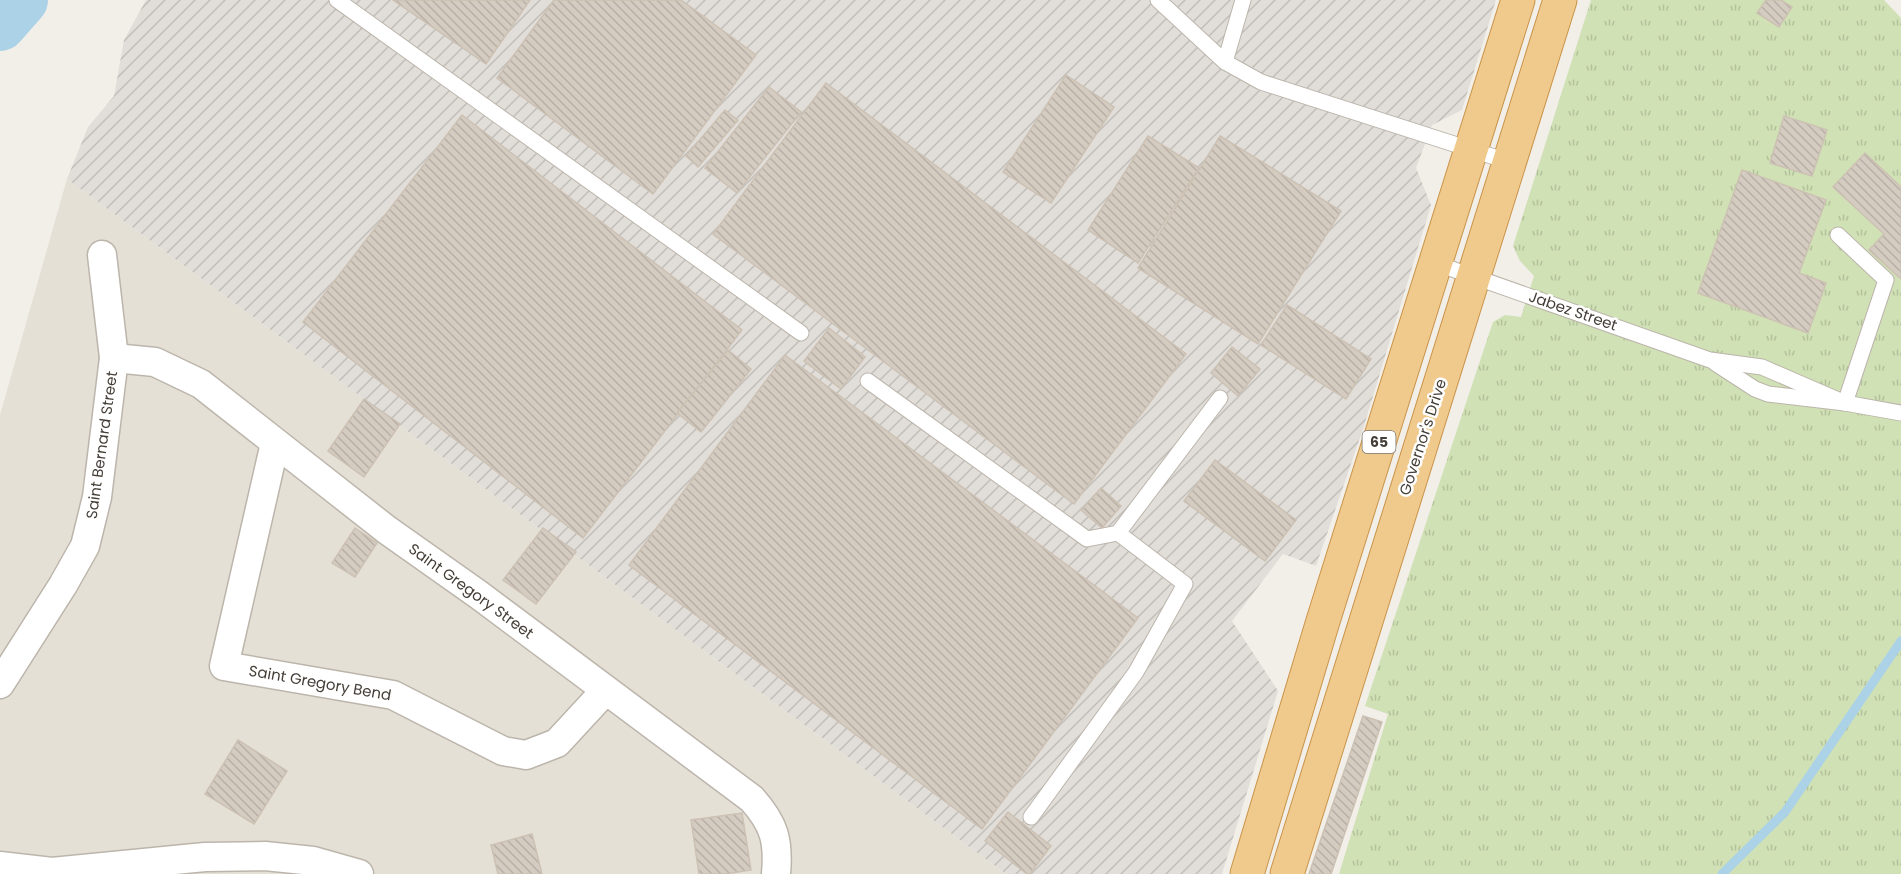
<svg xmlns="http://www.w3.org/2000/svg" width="1901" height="874" viewBox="0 0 1901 874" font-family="Poppins,sans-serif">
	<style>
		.residential { fill: #e5e0d6 }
		.industrial { fill: url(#industrial-furrows) }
		.park { fill: url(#park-tufts) }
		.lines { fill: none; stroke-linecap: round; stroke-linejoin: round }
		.stream { stroke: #abd2e7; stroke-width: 9 }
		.river { stroke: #abd2e7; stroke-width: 52 }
		.building { fill: url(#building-back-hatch); stroke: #ccc1b3; stroke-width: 1.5 }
		.service-casing { stroke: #bcb5ab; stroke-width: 17 }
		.minor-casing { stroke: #bcb5ab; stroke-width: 31 }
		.trunk-casing { stroke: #ca944a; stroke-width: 35 }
		.service { stroke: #fff; stroke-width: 15 }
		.minor { stroke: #fff; stroke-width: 28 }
		.trunk { stroke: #efca8c; stroke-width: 33 }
		.labels { text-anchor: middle; stroke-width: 5; stroke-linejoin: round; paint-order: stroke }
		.shield { fill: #fff; stroke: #7c7873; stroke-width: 1.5 }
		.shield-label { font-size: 14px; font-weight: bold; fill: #443e37 }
		.street-label { font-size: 15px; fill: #443e37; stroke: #fff }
	</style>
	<defs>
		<pattern id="industrial-furrows" width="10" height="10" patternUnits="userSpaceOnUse" patternTransform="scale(1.5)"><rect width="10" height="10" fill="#e1ddd9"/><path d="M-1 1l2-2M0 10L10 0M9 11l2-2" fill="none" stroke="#c2bfbb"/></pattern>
		<pattern id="park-tufts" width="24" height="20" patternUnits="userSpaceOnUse" patternTransform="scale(1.5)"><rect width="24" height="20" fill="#d0e1b5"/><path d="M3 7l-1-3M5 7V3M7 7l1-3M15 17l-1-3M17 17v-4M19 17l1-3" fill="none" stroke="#b4c29c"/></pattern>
		<pattern id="building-back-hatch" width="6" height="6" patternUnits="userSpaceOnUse" patternTransform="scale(1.5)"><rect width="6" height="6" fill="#d5ccc1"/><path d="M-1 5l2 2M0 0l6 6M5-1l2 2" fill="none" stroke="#b8b0a6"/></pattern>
	</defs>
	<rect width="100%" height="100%" fill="#f2eee8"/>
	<!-- residential -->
	<path class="residential" d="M67 179 1006 874H0V415Z"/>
	<!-- industrial -->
	<path class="industrial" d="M146 0H1496L1462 110 1432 125 1416 168 1431 205 1364 426 1316 566 1283 554 1232 621 1278 691 1222 874H1006L67 179 88 127 114 96 124 40Z"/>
	<!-- park -->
	<path class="park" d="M1591 0H1884L1901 18V874H1339L1388 714 1365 706 1493 322 1505 315 1521 317 1534 276 1520 261 1513 246Z"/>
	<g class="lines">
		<!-- stream -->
		<path class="stream" d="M1722 874 1785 812 1901 641"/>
		<!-- river -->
		<path class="river" d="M0 25 22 0"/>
	</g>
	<!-- building -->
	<g class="building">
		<path d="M393 0H530L486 64Z"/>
		<path d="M554 0H681L756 55 653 194 497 78Z"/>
		<path d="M1766 0H1781L1792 7 1779 27 1757 13Z"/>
		<path d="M1066 75 1114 107 1051 203 1003 172Z"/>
		<path d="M826 83 1186 354 1074 504 713 234Z"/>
		<path d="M769 87 801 112 737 193 705 168Z"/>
		<path d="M725 110 738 120 698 167 686 156Z"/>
		<path d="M462 115 742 330 583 538 303 322Z"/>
		<path d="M1784 116 1827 130 1812 176 1770 163Z"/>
		<path d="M1148 136 1199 168 1138 263 1088 230Z"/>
		<path d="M1220 136 1341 211 1258 344 1138 268Z"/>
		<path d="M1865 153 1901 187V279L1869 250 1884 234 1833 187Z"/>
		<path d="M1742 170 1826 200 1799 273 1826 283 1808 333 1698 293Z"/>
		<path d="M1287 305 1371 359 1346 399 1261 345Z"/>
		<path d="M829 328 865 357 841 389 804 361Z"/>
		<path d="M1232 347 1260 369 1238 396 1211 373Z"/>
		<path d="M728 350 751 369 701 432 677 413Z"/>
		<path d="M785 355 1138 618 982 829 629 565Z"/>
		<path d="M364 399 400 424 364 477 328 451Z"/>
		<path d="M1215 460 1296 520 1265 561 1184 501Z"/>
		<path d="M1101 488 1121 506 1102 528 1081 510Z"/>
		<path d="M355 528 377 543 355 577 332 563Z"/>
		<path d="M543 528 576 552 536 604 503 580Z"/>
		<path d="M1363 716 1382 722 1331 874H1309Z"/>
		<path d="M238 740 287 771 254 824 205 794Z"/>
		<path d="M1008 812 1051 846 1030 874H1027L985 841Z"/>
		<path d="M742 813 751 870 726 874H699L691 820Z"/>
		<path d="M532 834 542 874H498L491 845Z"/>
	</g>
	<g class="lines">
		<!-- service casing -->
		<g class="service-casing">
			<g id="service">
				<path d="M337 0 801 333"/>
				<path d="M1158 0 1225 62 1261 82 1510 162"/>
				<path d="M1225 62 1243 0"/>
				<path d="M1838 235 1886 280 1845 403"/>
				<path d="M1435 263 1710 360 1762 367 1845 403"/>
				<path d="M1715 363 1755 389 1768 394 1845 403 1901 413"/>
				<path d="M868 381 1087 539 1118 533 1185 584 1136 672 1031 817"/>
				<path d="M1118 533 1220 398"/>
			</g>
		</g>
		<!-- minor casing -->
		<g class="minor-casing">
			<g id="minor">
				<path d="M114 358 155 362 201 384 387 530 479 595 752 799C774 824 779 840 776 874"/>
				<path d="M275 443 224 666 393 695 503 751 526 755 557 743 605 691"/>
				<path d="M0 684 63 585 85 546 97 497 114 358 102 255"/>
				<path d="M0 866 52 872 205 857 265 856 313 861 359 874"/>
			</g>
		</g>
		<!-- trunk casing -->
		<g class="trunk-casing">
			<g id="trunk">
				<path d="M1247 874 1323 621 1518 0"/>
				<path d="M1287 874 1560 0"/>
			</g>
		</g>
		<!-- service -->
		<use href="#service" class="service"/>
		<!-- minor -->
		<use href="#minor" class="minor"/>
		<!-- trunk -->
		<use href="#trunk" class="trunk"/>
	</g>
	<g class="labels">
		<!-- shield labels -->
		<rect class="shield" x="1362.5" y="431" width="33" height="22" rx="4.5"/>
		<g class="shield-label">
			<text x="1379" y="447">65</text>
		</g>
		<!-- street labels -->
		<g class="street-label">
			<text transform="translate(1573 311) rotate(19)" y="5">Jabez Street</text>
			<text transform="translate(1423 437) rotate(-72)" y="5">Governor's Drive</text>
			<text transform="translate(102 445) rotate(-82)" y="5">Saint Bernard Street</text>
			<text transform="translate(471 591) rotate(36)" y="5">Saint Gregory Street</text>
			<text transform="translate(320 683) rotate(10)" y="5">Saint Gregory Bend</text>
		</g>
	</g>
</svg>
